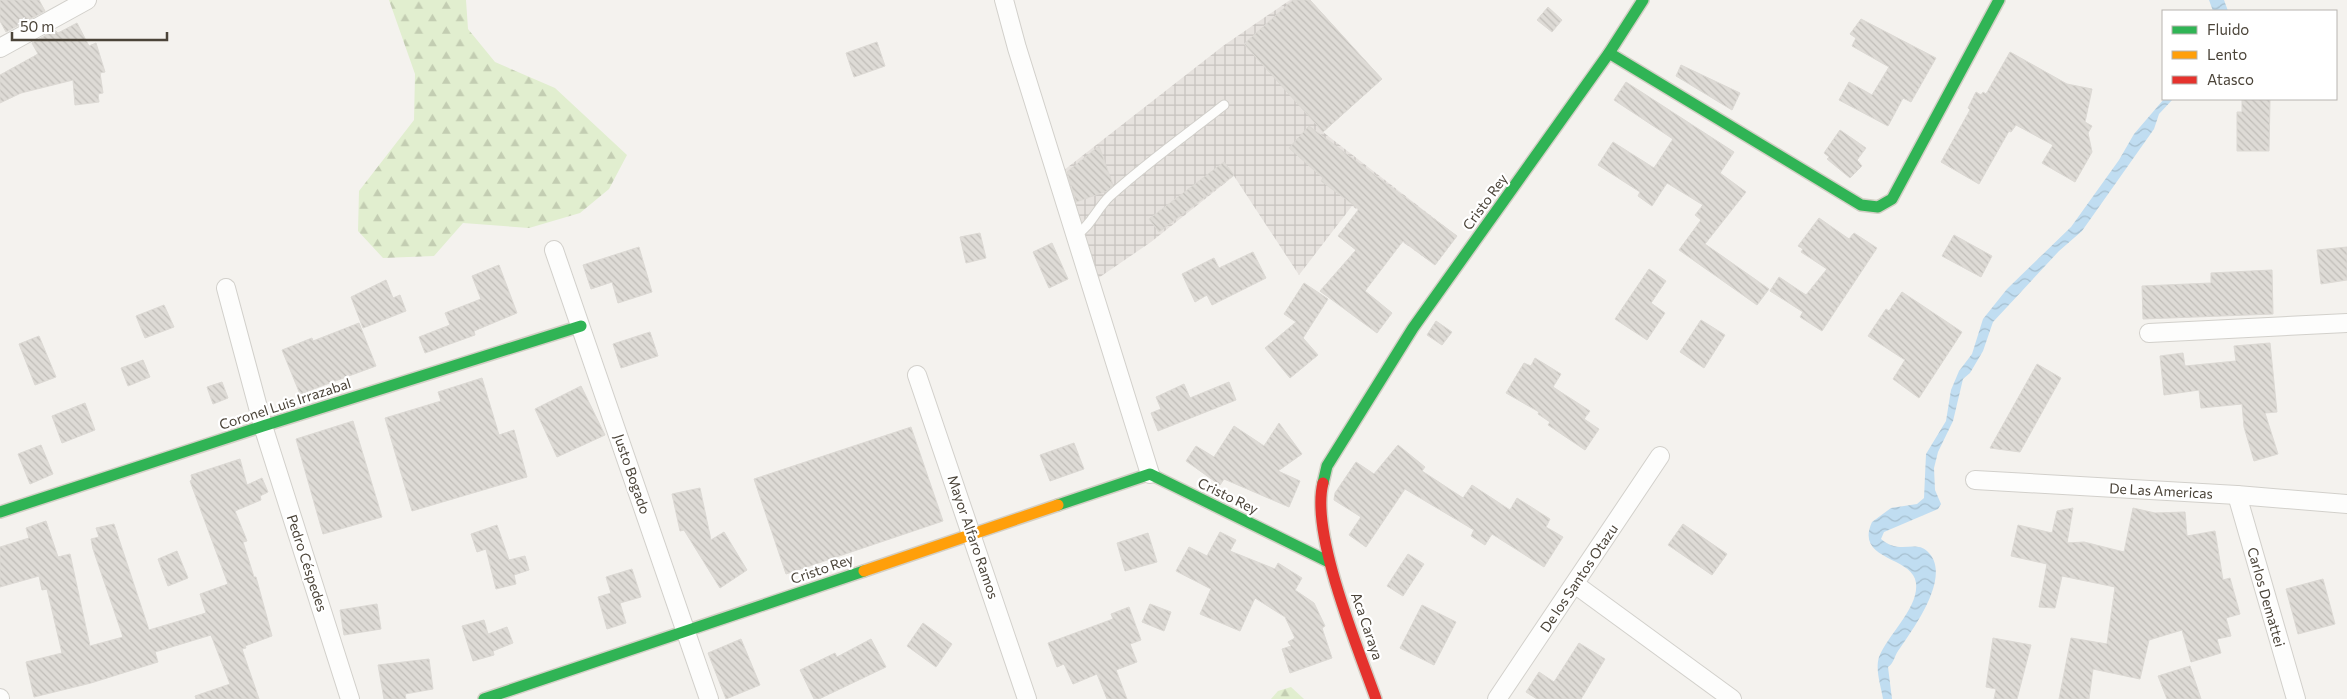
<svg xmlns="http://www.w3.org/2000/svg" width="2347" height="699" viewBox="0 0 2347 699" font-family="Commissioner,sans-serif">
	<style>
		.industrial { fill: url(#industrial-grid) }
		.forest { fill: url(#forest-firs) }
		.water { fill: url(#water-waves) }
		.building { fill: url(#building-back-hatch); stroke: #dcd9d4 }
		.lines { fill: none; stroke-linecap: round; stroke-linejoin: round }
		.lane-casing { stroke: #d2d0cb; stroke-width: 11 }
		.street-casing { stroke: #d2d0cb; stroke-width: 20 }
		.fast-casing { stroke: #d3cfc5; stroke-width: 14 }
		.slow-casing { stroke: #d3cfc5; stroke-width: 14 }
		.jam-casing { stroke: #d3cfc5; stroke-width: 14 }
		.lane { stroke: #fdfdfc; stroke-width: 9 }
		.street { stroke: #fdfdfc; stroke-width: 18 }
		.fast { stroke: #30b455; stroke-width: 11 }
		.slow { stroke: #ff9f0a; stroke-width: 11 }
		.jam { stroke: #e5322d; stroke-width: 11 }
		.labels { text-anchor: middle; stroke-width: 4.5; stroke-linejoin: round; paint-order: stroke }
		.street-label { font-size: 14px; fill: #4b4439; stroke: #fff }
	</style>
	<defs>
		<pattern id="industrial-grid" width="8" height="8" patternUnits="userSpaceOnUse" patternTransform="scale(1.25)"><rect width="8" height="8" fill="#e6e2de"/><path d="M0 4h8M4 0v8" fill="none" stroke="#c7c3bf"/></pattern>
		<pattern id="forest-firs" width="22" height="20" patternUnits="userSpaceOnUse" patternTransform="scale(1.25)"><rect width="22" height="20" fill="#e1eecf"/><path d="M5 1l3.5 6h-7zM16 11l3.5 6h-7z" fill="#c3cdb2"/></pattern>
		<pattern id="water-waves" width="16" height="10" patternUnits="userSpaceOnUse" patternTransform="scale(1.25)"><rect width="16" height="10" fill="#c0ddf1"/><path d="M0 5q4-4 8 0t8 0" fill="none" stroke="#a6bfcf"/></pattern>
		<pattern id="building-back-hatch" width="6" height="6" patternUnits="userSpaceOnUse" patternTransform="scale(1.25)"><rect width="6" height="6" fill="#dedbd6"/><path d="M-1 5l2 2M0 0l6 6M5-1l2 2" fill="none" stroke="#c0bdb8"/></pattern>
	</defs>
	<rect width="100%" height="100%" fill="#f4f2ee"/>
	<!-- industrial -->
	<path class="industrial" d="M1290 0H1310L1382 79 1323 132 1457 236 1435 265 1352 206 1299 275 1234 176 1151 242 1097 279 1059 174 1223 46Z"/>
	<!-- forest -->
	<g class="forest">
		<path d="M389 0H466L468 29 495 62 555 88 627 155 609 189 580 213 529 228 463 223 434 256 383 258 358 231 359 191 414 120 415 74Z"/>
		<path d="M1291 687 1304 699H1271L1278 691Z"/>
	</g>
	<!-- water -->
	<g class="water">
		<path d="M2209 0H2224L2228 11H2213Z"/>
		<path d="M2164 99H2173L2159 114 2154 129 2082 231 2059 251 1993 322 1983 351 1970 373 1963 379 1953 421 1938 452 1934 468 1935 490 1941 504 1938 509 1884 532 1881 539C1899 555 1915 540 1927 551 1954 575 1912 630 1898 651 1894 657 1894 663 1888 667L1892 699H1883C1881 686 1875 670 1879 657 1888 634 1919 608 1916 583 1913 556 1854 561 1872 522L1891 508 1917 504 1924 498 1926 454 1946 421 1951 390 1959 371 1972 354 1983 319 2007 289 2071 227 2119 160 2134 134Z"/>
	</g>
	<!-- building -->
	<g class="building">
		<path d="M0 0H39L45 11 6 32 0 21Z"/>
		<path d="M1293 0H1310L1382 79 1323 132 1244 44Z"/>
		<path d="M1548 7 1562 20 1552 32 1537 20Z"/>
		<path d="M1861 19 1936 58 1911 102 1903 98 1888 126 1839 100 1849 82 1872 95 1889 67 1852 46 1856 38 1850 34Z"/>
		<path d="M77 23 89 46 96 43 105 72 100 73 103 93 98 94 99 102 75 105 73 80 21 93 0 103V75L38 54 32 43 55 30 58 33Z"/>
		<path d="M877 42 885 66 854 77 846 53Z"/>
		<path d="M2010 52 2067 84 2092 89 2085 122 2092 126 2088 133 2092 152 2075 182 2042 163 2053 145 2016 125 2011 132 2009 131 1979 184 1941 162 1970 110 1968 108 1976 92 1981 95 1983 92 1986 94Z"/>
		<path d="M1681 65 1740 93 1732 110 1676 76Z"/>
		<path d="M1626 82 1734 152 1720 173 1746 192 1705 244 1769 289 1757 305 1679 250 1701 220 1695 215 1703 205 1667 183 1652 206 1638 196 1640 192 1598 165 1613 142 1654 168 1673 139 1614 100Z"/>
		<path d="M2242 99H2270L2269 151H2237V112H2242Z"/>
		<path d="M1309 126 1457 236 1435 265 1403 241 1365 291 1392 313 1377 333 1320 291 1356 250 1338 236 1359 209 1321 181 1323 178 1289 148Z"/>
		<path d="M1840 130 1866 148 1857 160 1862 166 1850 178 1827 159 1829 157 1824 153Z"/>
		<path d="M1099 146 1113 185 1107 191 1076 202 1067 172Z"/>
		<path d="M1224 162 1234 175 1159 232 1149 219Z"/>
		<path d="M1819 218 1849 239 1854 233 1877 248 1822 331 1800 317 1803 312 1770 291 1779 277 1806 295 1827 269 1801 252 1803 249 1798 246Z"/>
		<path d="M980 233 986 258 966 263 960 237Z"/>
		<path d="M1954 235 1992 256 1981 277 1942 256Z"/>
		<path d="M1052 243 1068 279 1049 288 1033 252Z"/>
		<path d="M639 247 652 292 618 303 612 282 591 289 583 265Z"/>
		<path d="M2347 247V280L2321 284 2317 250Z"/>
		<path d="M1253 252 1266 278 1212 305 1207 295 1195 302 1182 274 1214 258 1219 268Z"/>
		<path d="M499 265 517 313 474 331 475 335 425 353 419 337 450 325 445 313 481 299 472 276Z"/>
		<path d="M1649 269 1666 281 1651 303 1665 313 1647 340 1615 319Z"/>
		<path d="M2272 270 2273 314 2143 319 2142 286 2211 283V273Z"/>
		<path d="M386 280 393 298 400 295 406 311 363 328 351 297Z"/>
		<path d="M1304 283 1328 299 1303 338 1318 355 1290 378 1265 348 1296 322 1284 314Z"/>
		<path d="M1902 292 1962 332 1919 398 1893 379 1905 360 1868 336 1886 309 1889 311Z"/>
		<path d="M164 305 174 327 145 338 136 316Z"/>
		<path d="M1701 320 1725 335 1704 368 1680 352Z"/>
		<path d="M1436 321 1452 332 1442 345 1427 335Z"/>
		<path d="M359 323 376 366 300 394 282 350 312 338 313 341Z"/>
		<path d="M650 332 658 356 621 368 613 344Z"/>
		<path d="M39 336 56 377 35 385 19 344Z"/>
		<path d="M2270 343 2277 412 2265 413 2278 454 2254 461 2244 427 2242 404 2201 408 2199 390 2164 395 2160 356 2183 353 2185 366 2236 361 2234 346Z"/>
		<path d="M1535 358 1561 374 1553 387 1590 411 1584 419 1599 429 1585 450 1548 425 1550 422 1538 414 1539 412 1506 393 1524 363 1531 366Z"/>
		<path d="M143 360 150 377 128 386 121 368Z"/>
		<path d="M2037 364 2061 378 2020 452 1990 448Z"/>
		<path d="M482 378 499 435 514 430 527 477 412 511 385 418 441 401 438 392Z"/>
		<path d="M222 382 228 398 213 404 207 387Z"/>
		<path d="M1229 382 1236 400 1158 431 1151 413 1161 409 1156 397 1184 384 1190 398Z"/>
		<path d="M581 386 605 435 557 457 535 409Z"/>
		<path d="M85 403 95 430 62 443 52 416Z"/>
		<path d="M353 421 382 517 323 534 296 439Z"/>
		<path d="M1279 423 1302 454 1278 471 1300 481 1289 507 1224 479 1220 485 1186 461 1196 446 1214 457 1234 426 1264 446Z"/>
		<path d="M911 427 943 521 786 574 754 479Z"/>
		<path d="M1074 443 1084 469 1050 481 1040 455Z"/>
		<path d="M41 445 53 474 30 484 18 454Z"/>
		<path d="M1398 445 1425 467 1422 471 1463 498 1472 485 1510 510 1517 498 1550 519 1546 527 1563 537 1544 567 1492 534 1485 545 1471 536 1474 530 1405 489 1366 547 1349 535 1361 517 1334 500 1335 493 1356 462 1374 474Z"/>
		<path d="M240 459 247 485 262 478 268 492 260 496 261 500 235 511 247 541 243 542 254 577H256L272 636 245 646 246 648 242 649 259 699H196L195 696 230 684 211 635 155 652 158 662 91 683 34 697 26 662 62 653 47 589 42 590 39 576 0 587V547L29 538 26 528 46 521 58 557 70 554 90 646 123 637 93 549 91 539 99 537 96 528 114 524 149 630 206 613 200 594 228 584 190 481 192 480 191 475Z"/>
		<path d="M700 488 711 540 724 532 747 570 720 588 684 530 680 531 672 494Z"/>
		<path d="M2073 508 2067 543 2084 542 2124 552 2133 508 2155 513 2185 512 2187 536 2215 531 2223 580 2230 578 2240 614 2226 618 2231 636 2217 639 2221 653 2191 662 2182 630 2149 640 2140 679 2093 669 2089 699H2059L2071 638 2107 644 2115 587 2062 576 2055 608 2039 607 2047 564 2011 556 2018 525 2052 533 2057 511Z"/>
		<path d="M1683 524 1727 554 1712 575 1668 545Z"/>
		<path d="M497 525 509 560 525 556 529 570 514 575 516 584 496 589 486 549 477 552 471 534Z"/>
		<path d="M1220 532 1236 540 1230 551 1275 569 1278 563 1302 578 1295 590 1314 603 1325 626 1322 628 1332 658 1290 673 1282 649 1291 646 1288 642 1295 638 1285 617 1255 598 1240 631 1200 614 1211 589 1176 571 1189 547 1207 556Z"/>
		<path d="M1148 533 1157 562 1125 571 1117 543Z"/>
		<path d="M177 551 188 578 168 586 158 559Z"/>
		<path d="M1408 554 1424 564 1403 596 1387 586Z"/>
		<path d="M632 569 641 597 620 603 626 623 607 629 598 597 611 593 606 577Z"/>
		<path d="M2323 579 2335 624 2298 634 2286 589Z"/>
		<path d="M377 604 381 629 344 635 340 610Z"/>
		<path d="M1150 604 1171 612 1164 631 1142 622Z"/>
		<path d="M1422 605 1456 622 1434 665 1400 648Z"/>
		<path d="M1129 607 1141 640 1130 644 1137 662 1116 670 1127 699H1107L1097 674 1073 684 1064 664 1057 667 1048 643 1113 619 1111 614Z"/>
		<path d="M484 620 488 634 507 627 513 643 493 651 494 655 473 661 462 626Z"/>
		<path d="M923 623 952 644 936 667 907 646Z"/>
		<path d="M1993 638 2031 645 2017 699H1994L1996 689 1986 687Z"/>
		<path d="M741 639 760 685 726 699 708 653Z"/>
		<path d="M871 639 886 667 819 699H814L800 670 835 653 837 657Z"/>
		<path d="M1579 643 1605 659 1581 699H1537L1526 692 1539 672 1554 682Z"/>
		<path d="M429 659 433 689 405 694 406 699H384L378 665Z"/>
		<path d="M2190 666 2201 699H2167L2158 676Z"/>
	</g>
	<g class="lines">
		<!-- lane casing -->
		<g class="lane-casing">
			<path id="lane" d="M1076 235C1091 226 1097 208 1110 196 1146 163 1186 135 1224 105"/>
		</g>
		<!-- street casing -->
		<g class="street-casing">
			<g id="street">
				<path d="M1004 0 1017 48 1150 474"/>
				<path d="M0 48 87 0"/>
				<path d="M554 250 709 699"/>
				<path d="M226 288 263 426 350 699"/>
				<path d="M2149 333 2347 323"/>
				<path d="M917 375 1027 699"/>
				<path d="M1975 480 2237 495 2347 504"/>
				<path d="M2237 495 2296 699"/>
				<path d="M1576 585 1732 699"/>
				<path d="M0 698V699"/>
				<path d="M1497 699 1660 456"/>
			</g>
		</g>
		<!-- fast casing -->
		<g class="fast-casing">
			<g id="fast">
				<path d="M1609 53 1861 205 1878 207 1892 199 1999 0"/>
				<path d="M1323 483 1327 466 1413 328 1609 53 1643 0"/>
				<path d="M1058 505 1150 474 1329 562"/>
				<path d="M0 512 263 426 581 326"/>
				<path d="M484 699 864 571"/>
			</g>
		</g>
		<!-- slow casing -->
		<g class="slow-casing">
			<path id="slow" d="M864 571 1058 505"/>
		</g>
		<!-- jam casing -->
		<g class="jam-casing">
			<path id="jam" d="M1323 483C1310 533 1358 648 1376 699"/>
		</g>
		<!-- lane -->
		<use href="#lane" class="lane"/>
		<!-- street -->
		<use href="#street" class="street"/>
		<!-- fast -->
		<use href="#fast" class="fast"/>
		<!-- slow -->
		<use href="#slow" class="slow"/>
		<!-- jam -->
		<use href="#jam" class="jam"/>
	</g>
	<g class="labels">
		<!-- street labels -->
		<g class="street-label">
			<text transform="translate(1485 202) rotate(-54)" y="5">Cristo Rey</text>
			<text transform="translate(285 404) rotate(-18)" y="5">Coronel Luis Irrazabal</text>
			<text transform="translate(632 474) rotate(71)" y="5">Justo Bogado</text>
			<text transform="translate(2161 491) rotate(3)" y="5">De Las Americas</text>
			<text transform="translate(1228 496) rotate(26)" y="5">Cristo Rey</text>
			<text transform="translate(973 537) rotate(71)" y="5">Mayor Alfaro Ramos</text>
			<text transform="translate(307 563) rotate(72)" y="5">Pedro Céspedes</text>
			<text transform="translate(822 569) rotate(-19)" y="5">Cristo Rey</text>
			<text transform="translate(1579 578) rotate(-56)" y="5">De los Santos Otazu</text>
			<text transform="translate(2266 597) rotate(74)" y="5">Carlos Demattei</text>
			<text transform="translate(1367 626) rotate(71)" y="5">Aca Caraya</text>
		</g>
	</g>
	<!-- legend -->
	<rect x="2162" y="10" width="175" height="90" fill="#ffffff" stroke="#b7b4b0"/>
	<rect x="2172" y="26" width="25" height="8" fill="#30b455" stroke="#b7b4b0"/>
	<text x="2207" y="35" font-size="15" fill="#4b4439">Fluido</text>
	<rect x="2172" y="51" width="25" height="8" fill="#ff9f0a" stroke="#b7b4b0"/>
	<text x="2207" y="60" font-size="15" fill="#4b4439">Lento</text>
	<rect x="2172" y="76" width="25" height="8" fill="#e5322d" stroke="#b7b4b0"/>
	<text x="2207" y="85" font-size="15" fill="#4b4439">Atasco</text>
	<!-- scale -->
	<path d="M12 32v8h155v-8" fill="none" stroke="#4b4439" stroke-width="2.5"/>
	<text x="20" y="32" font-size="15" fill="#4b4439" stroke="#ffffff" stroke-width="4" paint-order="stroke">50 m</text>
</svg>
